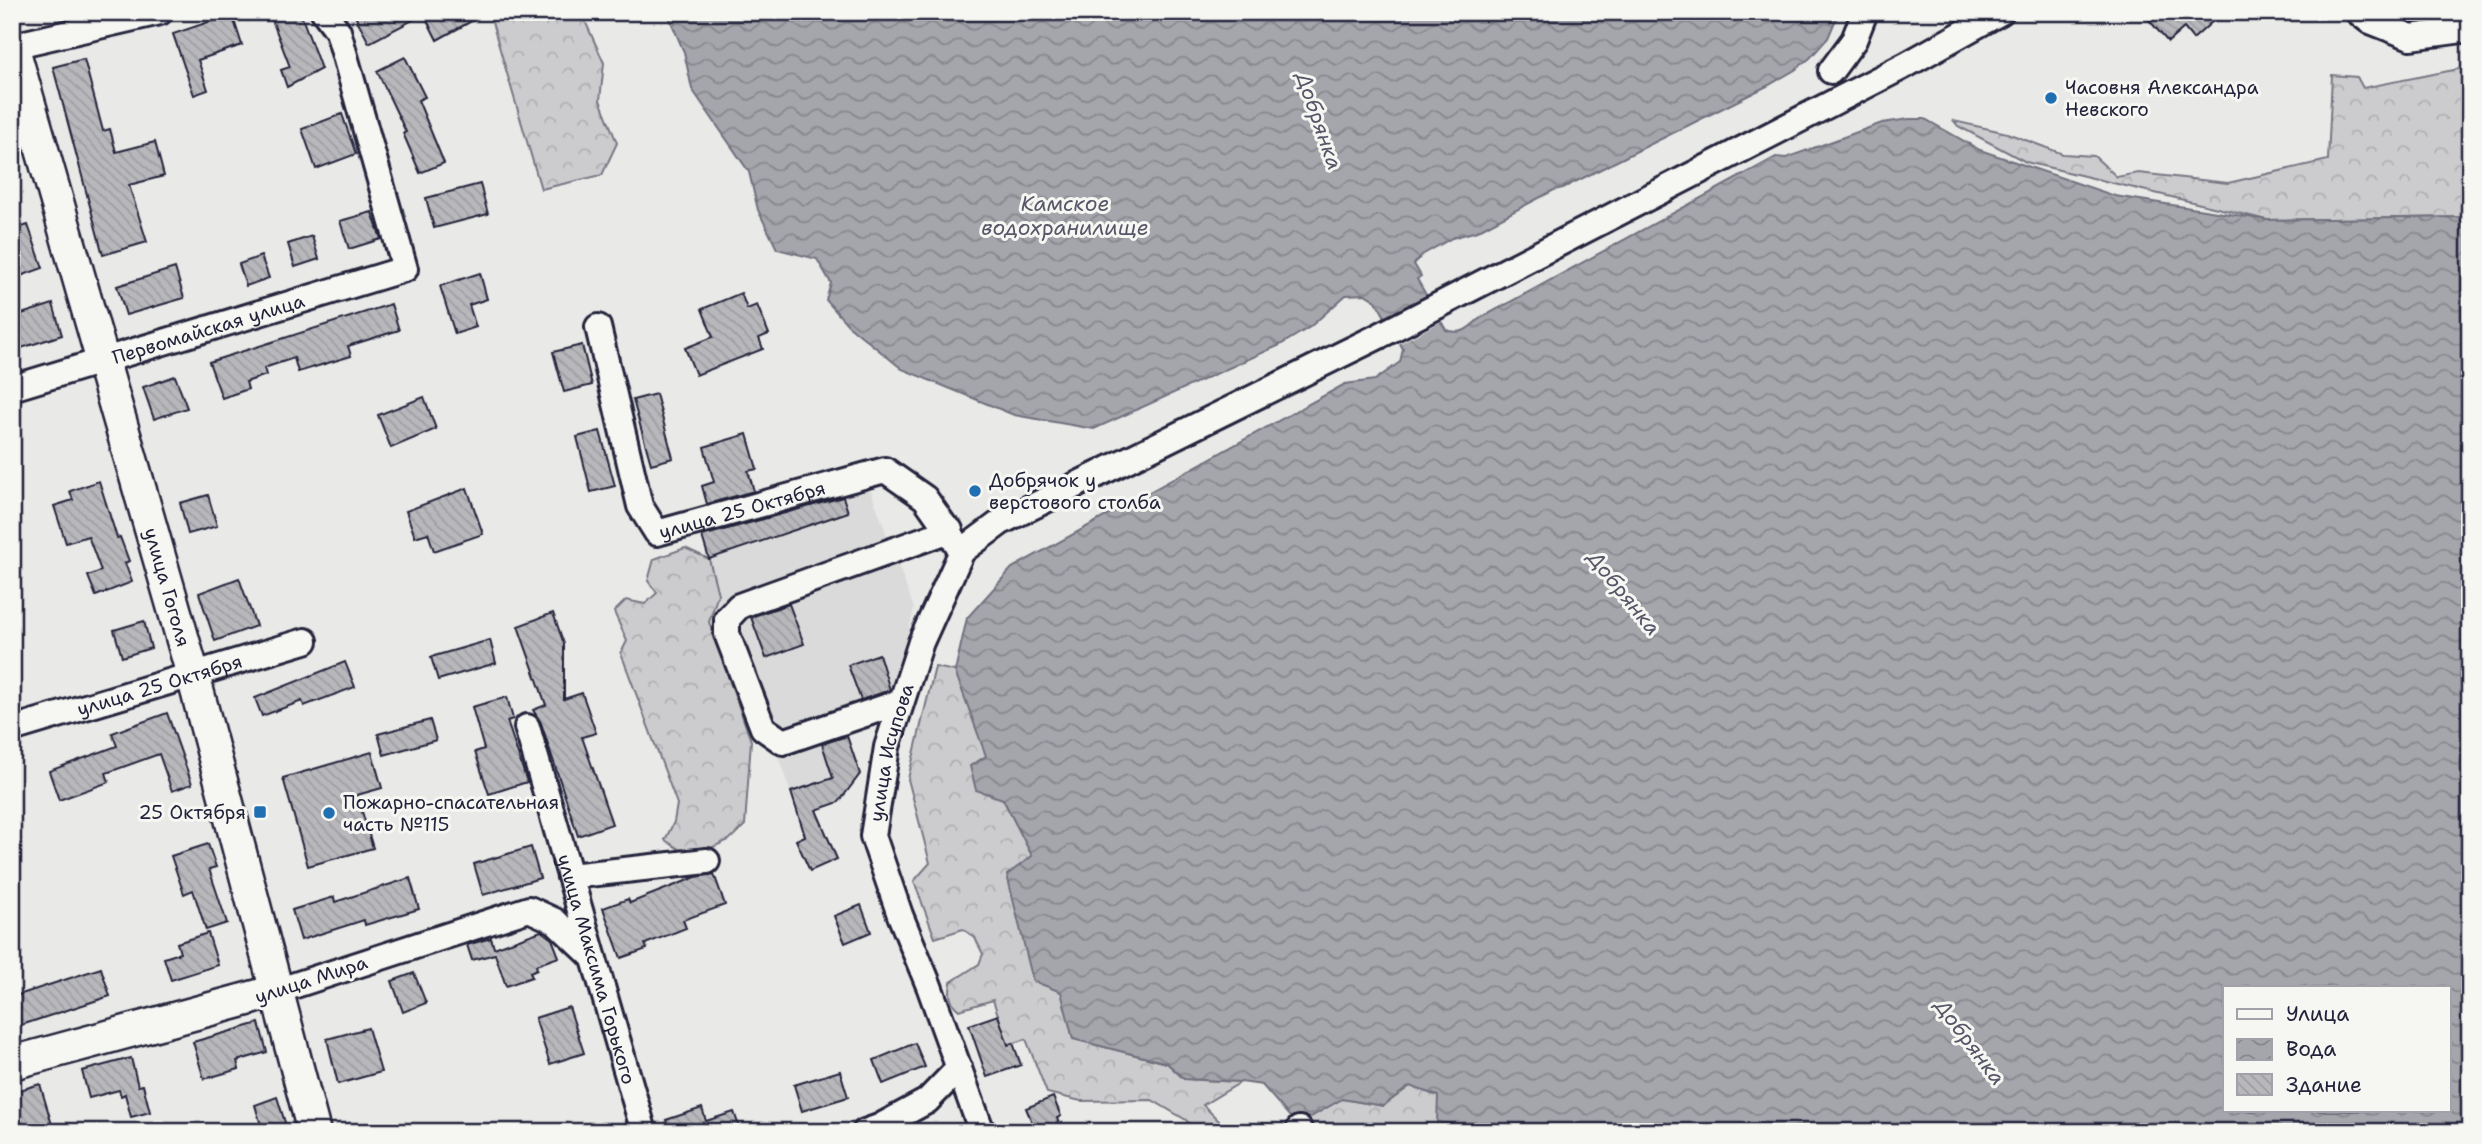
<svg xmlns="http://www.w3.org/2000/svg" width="2482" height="1144" viewBox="0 0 2482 1144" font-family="'Shantell Sans',sans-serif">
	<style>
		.built { fill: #dadada }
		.forest { fill: url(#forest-crowns); stroke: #777784; stroke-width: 2 }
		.water { fill: url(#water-waves); stroke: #71717f; stroke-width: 2; fill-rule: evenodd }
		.pier { fill: #e9e9e7 }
		.building { fill: url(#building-back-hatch); stroke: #22223b; stroke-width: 2 }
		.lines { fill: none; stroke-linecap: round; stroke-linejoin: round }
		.minor-casing { stroke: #22223b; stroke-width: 30 }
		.major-casing { stroke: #22223b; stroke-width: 37 }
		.minor { stroke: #f6f6f2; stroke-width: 24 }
		.major { stroke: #f6f6f2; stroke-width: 32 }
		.poi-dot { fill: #1f6fb2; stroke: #f6f6f2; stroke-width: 2.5 }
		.labels { text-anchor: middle; stroke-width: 6; stroke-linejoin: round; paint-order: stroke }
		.poi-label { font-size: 19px; fill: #22223b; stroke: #f6f6f2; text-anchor: start }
		.street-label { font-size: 19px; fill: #22223b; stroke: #f6f6f2 }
		.water-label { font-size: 21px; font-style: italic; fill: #565668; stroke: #f6f6f2 }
	</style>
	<defs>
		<pattern id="forest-crowns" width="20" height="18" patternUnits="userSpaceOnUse" patternTransform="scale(1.75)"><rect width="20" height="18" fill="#ccccce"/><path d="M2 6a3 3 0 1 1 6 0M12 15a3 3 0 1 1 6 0" fill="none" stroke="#afafb2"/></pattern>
		<pattern id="water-waves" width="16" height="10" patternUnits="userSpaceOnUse" patternTransform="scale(1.75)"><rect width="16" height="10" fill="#a5a5ac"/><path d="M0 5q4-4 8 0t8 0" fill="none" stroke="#86868d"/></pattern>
		<pattern id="building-back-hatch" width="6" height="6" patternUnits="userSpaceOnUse" patternTransform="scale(1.75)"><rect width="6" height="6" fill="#b8b8bc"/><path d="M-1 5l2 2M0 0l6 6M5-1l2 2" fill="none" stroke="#9e9ea2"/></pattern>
	</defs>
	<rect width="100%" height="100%" fill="#e9e9e7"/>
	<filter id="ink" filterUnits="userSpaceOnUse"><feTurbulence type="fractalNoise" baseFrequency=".0143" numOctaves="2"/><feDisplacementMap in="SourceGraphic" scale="14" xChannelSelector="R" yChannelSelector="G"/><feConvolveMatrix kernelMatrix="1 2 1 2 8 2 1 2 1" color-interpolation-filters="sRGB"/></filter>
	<g filter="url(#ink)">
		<!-- built -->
		<path class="built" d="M867 481 914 608 894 695 845 731 860 774 839 802 799 816 770 734 751 741 709 622 718 594 702 536Z"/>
		<!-- forest -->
		<g class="forest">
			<path d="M489 12H581L604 63 600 100 617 143 602 175 541 189Z"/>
			<path d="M2466 46H2470L2469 217 2267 220 2026 162 1958 126 1954 121 2007 133 2063 154 2094 156 2117 177 2138 173 2228 183 2328 160 2332 75 2357 77 2363 88 2469 67Z"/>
			<path d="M685 548 709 559 718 594 709 622 751 741 745 825 729 840 704 851 679 849 665 840 674 822 677 804 621 653 627 641 614 612 626 600 645 604 657 593 648 581 654 559Z"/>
			<path d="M935 667 955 671 1003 799 1033 857 1073 1039 1167 1063 1184 1079 1241 1082 1203 1105 1230 1132H1196L1186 1120 1152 1100 1081 1101 1047 1093 1026 1039 1008 1045 993 1000 959 1010C949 1002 949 994 951 982L979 964 983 954 975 938 963 929 935 938 914 881 930 863 908 779Z"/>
			<path d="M1410 1086 1438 1096V1122L1536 1132H1310L1306 1119 1342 1099 1383 1106Z"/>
		</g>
		<!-- water -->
		<path class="water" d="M667 12H1839L1828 38 1810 58 1795 70 1769 85 1563 188 1554 190 1477 231 1452 238 1422 255 1414 264 1421 276 1417 279 1446 330C1461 335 1467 330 1479 319L1776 157 1786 158 1882 123 1909 119H1925L1980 150 2115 196 2267 220 2470 217V1132H1536L1437 1122 1438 1096 1410 1086 1383 1106 1342 1099 1297 1125 1262 1085 1241 1082 1184 1079 1167 1063 1073 1039 1061 992 1033 981 1007 875 1032 856 1003 799 976 790 970 766 986 756 955 671 967 618 1012 568 1345 384 1375 380 1400 362 1403 349 1376 301 1365 294 1346 295 1310 327 1280 345 1094 429 1014 415 902 369 848 325 826 300 831 283 817 259 777 249 758 210 749 172 692 89 684 52ZM2225 988H2449V1111H2225Z"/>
		<!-- pier -->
		<path class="pier" d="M1429 294 1444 320 1397 345 1382 318Z"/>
		<!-- building -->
		<g class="building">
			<path d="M269 12H300L321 69 287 87 281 70 290 67Z"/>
			<path d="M353 12H488L437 40 424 14 369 43Z"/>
			<path d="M2142 12H2223L2193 39 2184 28 2168 42Z"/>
			<path d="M232 14 242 45 198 60 208 90 194 95 173 34Z"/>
			<path d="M405 57 425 97 418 100 444 163 420 173 403 133 406 132 377 71Z"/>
			<path d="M84 59 103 131 110 129 116 152 155 142 164 176 129 185 147 242 103 255 53 67Z"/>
			<path d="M342 114 356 154 316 169 302 129Z"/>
			<path d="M480 184 488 214 434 228 426 198Z"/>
			<path d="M372 212 381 239 349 249 340 221Z"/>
			<path d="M28 225 43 268 12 279V230Z"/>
			<path d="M312 236 319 259 295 267 288 244Z"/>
			<path d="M261 256 269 278 246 286 239 264Z"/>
			<path d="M175 268 184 298 126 315 117 286Z"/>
			<path d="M480 273 487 299 469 305 476 327 455 334 440 286Z"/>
			<path d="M741 293 747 309 757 305 769 334 759 338 763 349 696 375 685 348 713 337 702 309Z"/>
			<path d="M53 304 62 335 12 351V317Z"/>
			<path d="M391 304 399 330 348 346 351 356 298 372 294 358 264 368 266 375 246 382 248 389 222 398 209 362Z"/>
			<path d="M582 345 592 385 564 392 553 352Z"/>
			<path d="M175 376 187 408 154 419 143 387Z"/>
			<path d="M656 394 673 458 651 464 633 400Z"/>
			<path d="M424 397 436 429 391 448 378 415Z"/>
			<path d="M600 431 615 486 591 492 577 437Z"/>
			<path d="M747 434 757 469 748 471 754 491 707 504 702 486 714 482 704 447Z"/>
			<path d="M99 481 117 538 120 537 129 561 125 563 132 582 96 596 88 576 101 571 88 536 66 543 54 506 73 500 70 491Z"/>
			<path d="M467 488 483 534 434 551 428 533 415 537 406 511Z"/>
			<path d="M208 495 217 526 188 534 180 503Z"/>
			<path d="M843 497 848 512 709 559 702 536Z"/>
			<path d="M239 578 256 626 215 641 199 593Z"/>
			<path d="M789 604 804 644 766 658 751 617Z"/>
			<path d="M553 613 564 644V699L582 693 596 733 582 737 612 824 578 836 541 723 533 710 546 705 518 626Z"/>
			<path d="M144 621 151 648 122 657 114 630Z"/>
			<path d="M490 640 496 663 438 680 431 657Z"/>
			<path d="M879 654 890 690 861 700 848 665Z"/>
			<path d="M345 662 355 687 304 706 302 701 262 716 255 698Z"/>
			<path d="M507 697 513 719 507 721 527 782 489 794 475 752 484 749 472 707Z"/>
			<path d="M167 713 192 784 172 791 159 754 106 773 109 782 59 800 49 771 117 746 112 733Z"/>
			<path d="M430 720 436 740 384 755 378 734Z"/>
			<path d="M847 736 860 774 839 802 816 810 837 859 810 871 796 840 805 836 791 792 833 778 822 744Z"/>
			<path d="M372 752 382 788 357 795 373 848 308 866 283 778Z"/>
			<path d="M208 844 216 867 209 869 227 923 206 930 193 890 184 894 171 856Z"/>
			<path d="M531 847 540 878 483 895 474 864Z"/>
			<path d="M714 874 725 905 683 920 686 928 645 944 647 949 621 958 603 908 628 899 630 903 696 877Z"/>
			<path d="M410 878 419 909 365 925 364 920 301 940 292 910 334 897 335 902Z"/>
			<path d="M861 905 871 932 845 943 834 916Z"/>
			<path d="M541 931 552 939 559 957 536 965 537 969 530 972 532 977 506 986 495 954 472 960 467 945 491 938 494 948Z"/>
			<path d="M208 933 218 965 171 980 164 958 180 953 177 943Z"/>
			<path d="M101 968 110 996 12 1028V997Z"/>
			<path d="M414 973 426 1003 403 1012 392 981Z"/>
			<path d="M569 1007 584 1053 550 1064 535 1018Z"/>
			<path d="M998 1015 1008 1045 1013 1043 1021 1065 987 1077 969 1025Z"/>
			<path d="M259 1023 267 1052 237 1061 239 1069 204 1079 193 1042Z"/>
			<path d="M368 1028 381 1072 338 1084 327 1039Z"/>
			<path d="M915 1043 925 1067 883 1084 874 1060Z"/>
			<path d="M131 1058 138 1086 143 1085 150 1112 131 1117 125 1094 121 1096 119 1090 89 1098 82 1071Z"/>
			<path d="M840 1071 848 1097 802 1111 794 1085Z"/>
			<path d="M40 1084 53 1128 41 1132H25L13 1092Z"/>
			<path d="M277 1097 288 1132H263L255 1105Z"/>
			<path d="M1053 1097 1061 1116 1057 1118 1062 1132H1036L1026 1108Z"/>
			<path d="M702 1108 706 1121 734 1112 741 1132H670L666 1120Z"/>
		</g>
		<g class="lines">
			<!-- minor casing -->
			<g class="minor-casing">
				<g id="minor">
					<path d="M2358 12 2368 20 2411 37 2470 29"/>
					<path d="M12 46 160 12"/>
					<path d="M1831 71 1854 40 1865 12"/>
					<path id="s1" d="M598 327 640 506 657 533 885 470 925 498 962 551"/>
					<path id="s2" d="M12 388 405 269 338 31 324 12"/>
					<path d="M900 702 783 742 763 728 727 634V619L739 606 950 530"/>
					<path id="s3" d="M527 727 644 1132"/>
					<path id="s4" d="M12 729 305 641"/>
					<path d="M570 876 707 861"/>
					<path d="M277 991 529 909 555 921 593 957"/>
					<path d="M1299 1129V1132"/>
					<path d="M865 1132 879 1127 927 1101 959 1068"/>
					<path id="s5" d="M982 1132 929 986 900 915 873 836 887 747 921 642 962 551 1001 522 1377 337 1906 65 2001 12"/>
				</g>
			</g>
			<!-- major casing -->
			<g class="major-casing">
				<g id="major">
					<path id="s6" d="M12 45 193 675 314 1132"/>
					<path d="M12 1063 277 991"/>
				</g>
			</g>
			<!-- minor -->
			<use href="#minor" class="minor"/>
			<!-- major -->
			<use href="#major" class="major"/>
		</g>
	</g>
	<!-- markers -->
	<g class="poi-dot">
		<circle cx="2051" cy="98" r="7"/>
		<circle cx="975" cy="491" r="7"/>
		<rect x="253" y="805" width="14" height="14" rx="3.5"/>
		<circle cx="329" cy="813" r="7"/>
	</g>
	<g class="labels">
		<!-- poi labels -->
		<g class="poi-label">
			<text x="2065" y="94">Часовня Александра<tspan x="2065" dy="22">Невского</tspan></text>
			<text x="989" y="487">Добрячок у<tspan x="989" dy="22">верстового столба</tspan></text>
			<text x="343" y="809">Пожарно-спасательная<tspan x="343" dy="22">часть №115</tspan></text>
			<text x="246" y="819" text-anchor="end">25 Октября</text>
		</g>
		<!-- street labels -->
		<g class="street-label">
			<text dy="7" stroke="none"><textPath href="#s2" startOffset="205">Первомайская улица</textPath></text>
			<text dy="7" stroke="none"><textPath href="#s1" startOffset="304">улица 25 Октября</textPath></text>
			<text dy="7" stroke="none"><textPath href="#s6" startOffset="564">улица Гоголя</textPath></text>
			<text dy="7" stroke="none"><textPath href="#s4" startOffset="154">улица 25 Октября</textPath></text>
			<text dy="7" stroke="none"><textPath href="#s5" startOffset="401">улица Исупова</textPath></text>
			<text dy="7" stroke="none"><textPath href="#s3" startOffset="252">улица Максима Горького</textPath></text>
			<text transform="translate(311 979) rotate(-18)" y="7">улица Мира</text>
		</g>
		<!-- water labels -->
		<g class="water-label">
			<text transform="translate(1319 121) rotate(71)" y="7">Добрянка</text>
			<text x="1065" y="211">Камское<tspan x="1065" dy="24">водохранилище</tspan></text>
			<text transform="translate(1624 593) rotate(51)" y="7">Добрянка</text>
			<text transform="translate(1970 1042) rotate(53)" y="7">Добрянка</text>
		</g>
	</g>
	<!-- margin -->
	<rect width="2482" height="1144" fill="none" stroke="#f6f6f2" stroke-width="42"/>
	<rect x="21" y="21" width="2440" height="1102" fill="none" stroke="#22223b" stroke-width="2.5" filter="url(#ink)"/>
	<!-- legend -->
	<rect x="2223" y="986" width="228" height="126" fill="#f6f6f2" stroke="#a1a1a9" stroke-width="2"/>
	<rect x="2237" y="1009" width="35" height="10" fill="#f6f6f2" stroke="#a1a1a9" stroke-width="2"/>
	<text x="2286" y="1021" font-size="21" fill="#22223b">Улица</text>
	<rect x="2237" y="1039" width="35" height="21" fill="url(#water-waves)" stroke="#a1a1a9" stroke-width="2"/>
	<text x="2286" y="1056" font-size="21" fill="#22223b">Вода</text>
	<rect x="2237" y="1074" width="35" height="21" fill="url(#building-back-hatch)" stroke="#a1a1a9" stroke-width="2"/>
	<text x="2286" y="1092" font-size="21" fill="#22223b">Здание</text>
</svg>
